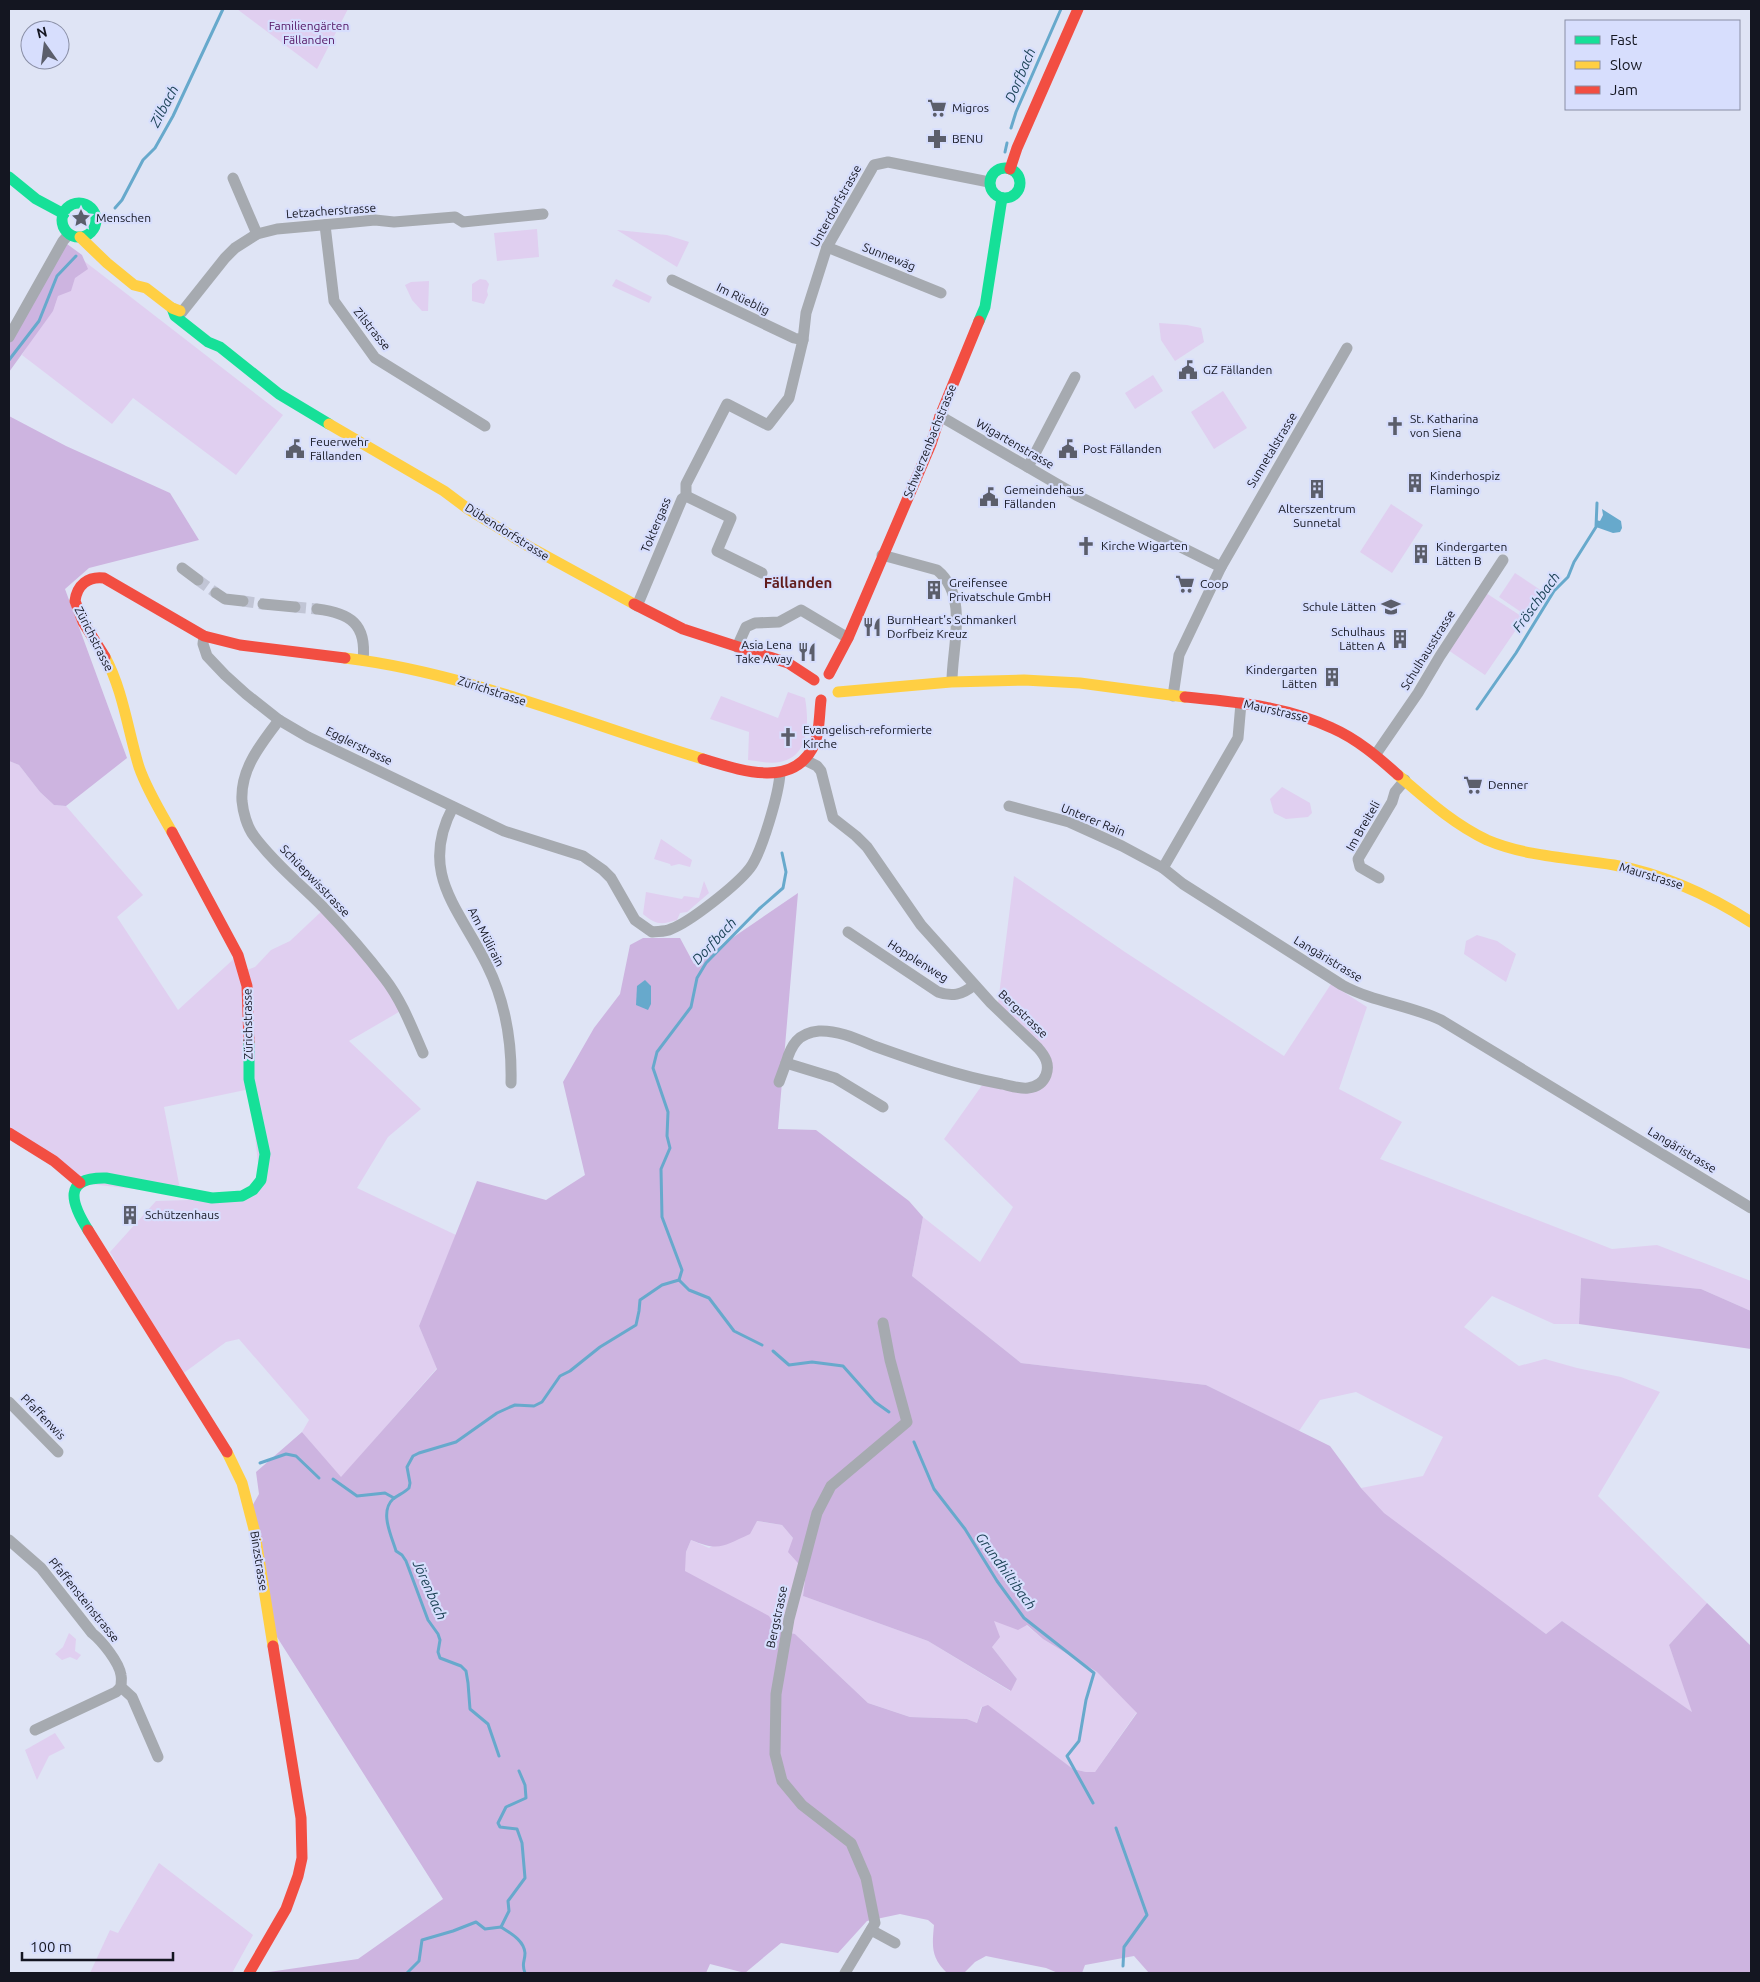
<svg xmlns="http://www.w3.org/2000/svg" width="1760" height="1982" viewBox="0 0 1760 1982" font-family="Ubuntu,sans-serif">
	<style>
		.green { fill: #e0cff0 }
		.forest { fill: #cdb4e0; fill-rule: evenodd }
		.water { fill: #67a9cc }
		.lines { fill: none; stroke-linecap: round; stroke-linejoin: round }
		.stream { stroke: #67a9cc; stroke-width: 3 }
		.street-tunnel { stroke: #c1c5d5; stroke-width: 11; stroke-dasharray: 11 5.5; stroke-linecap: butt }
		.street { stroke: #a6aab0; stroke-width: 11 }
		.fast { stroke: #16e098; stroke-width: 11 }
		.slow { stroke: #ffcf43; stroke-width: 11 }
		.jam { stroke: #f24e42; stroke-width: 11 }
		.labels { text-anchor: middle; stroke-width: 4.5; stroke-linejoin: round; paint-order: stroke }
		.park-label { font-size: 12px; fill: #521362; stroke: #d7defd }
		.poi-label { font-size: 12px; fill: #141621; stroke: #d7defd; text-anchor: start }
		.street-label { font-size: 12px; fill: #141621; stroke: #d7defd }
		.water-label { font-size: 14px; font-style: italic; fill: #1b4255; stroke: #d7defd }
		.quarter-label { font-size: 15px; font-weight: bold; fill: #611c1d; stroke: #d7defd }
	</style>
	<rect width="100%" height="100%" fill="#dfe4f5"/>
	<!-- green -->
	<g class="green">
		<path d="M237 9H348L317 69Z"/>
		<path d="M537 229 539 257 497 261 494 233Z"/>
		<path d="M617 230 667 235 689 242 677 267Z"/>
		<path d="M79 257 283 415 236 475 133 398 112 424 22 355Z"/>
		<path d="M480 279 486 280 489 284 487 291 488 295 484 304 472 301V284Z"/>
		<path d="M616 279 652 297 649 303 612 286Z"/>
		<path d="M429 281 428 311H422L412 300 405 285 411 282Z"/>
		<path d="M1159 323 1187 325 1201 328 1204 342 1175 361 1161 340Z"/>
		<path d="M1153 375 1163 391 1135 409 1125 393Z"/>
		<path d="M1223 391 1247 428 1214 449 1191 412Z"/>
		<path d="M1391 504 1423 525 1392 573 1360 552Z"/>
		<path d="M1515 573 1548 595 1531 619 1499 597Z"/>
		<path d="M1486 593 1524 618 1485 675 1448 650Z"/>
		<path d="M788 692 805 698C809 721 810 757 780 762 769 764 758 761 748 760L749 732 710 719 721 696 778 718Z"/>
		<path d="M9 761 19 765 40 792 54 805 66 806 143 895 117 917 178 1010 238 955 244 971 255 967 271 950 290 941 324 909 404 1009 349 1041 421 1109 388 1137 357 1188 456 1235 419 1326 437 1368 341 1478 302 1432 309 1420 239 1339 226 1342 181 1375 110 1252 156 1201 222 1199 260 1182 250 1089 164 1107 181 1194 80 1183 9 1133Z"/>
		<path d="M1282 787 1310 803 1312 813 1308 817 1286 819 1274 813 1270 799Z"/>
		<path d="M661 839 692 860 690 867 679 864 671 866 670 864 654 859Z"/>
		<path d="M1014 876 1125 952 1284 1056 1331 984 1367 1007 1339 1089 1402 1122 1380 1159 1612 1249 1657 1245 1751 1281V1311L1701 1289 1581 1278 1579 1324H1554L1492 1296 1464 1327 1519 1366 1545 1359 1577 1368 1621 1377 1660 1392 1598 1496 1707 1603 1669 1645 1693 1713 1562 1621 1546 1634 1384 1514 1361 1488 1423 1476 1443 1437 1356 1392 1320 1400 1299 1431 1206 1385 1021 1363 912 1276 923 1217 980 1262 1013 1207 944 1139 985 1081 1023 1088 1045 1078 1040 1054 997 1011Z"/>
		<path d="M704 881 709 893 687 912 680 913 677 920C661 925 656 925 643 914L646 892 682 899 684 896 699 898Z"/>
		<path d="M1477 935 1497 941 1516 954 1506 982 1464 954 1466 941Z"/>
		<path d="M756 1521 782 1525 793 1538 806 1572 803 1596 928 1641 1010 1691 1017 1679 992 1647 994 1620 1026 1625 1043 1639 1097 1672 1137 1712 1095 1772H1086L1073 1769 988 1706 981 1707 977 1723 967 1719 910 1717 868 1703 795 1634 777 1630 684 1571 686 1552 691 1540 709 1548Z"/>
		<path d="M69 1633 76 1639 75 1651 81 1655 77 1660 70 1657 62 1660 55 1654 63 1647Z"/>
		<path d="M55 1733 65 1748 49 1756 37 1780 25 1750Z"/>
		<path d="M159 1863 253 1935 232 1973H90L110 1930 118 1933Z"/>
	</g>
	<!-- forest -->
	<g class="forest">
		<path d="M63 241 82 255 88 269 75 278 71 291 58 296 53 311 9 372V337Z"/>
		<path d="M9 416 66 446 170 493 199 540 89 568 65 589 127 758 66 806 54 805 40 792 19 765 9 761Z"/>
		<path d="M798 893 778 1129 816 1130 909 1201 923 1217 912 1276 1021 1363 1206 1385 1330 1446 1361 1488 1384 1513 1546 1634 1562 1621 1692 1712 1669 1645 1707 1603 1751 1646V1973H1149L1134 1956 1085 1965 1082 1973H1058L1046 1968 986 1956 975 1962 964 1973H947C931 1957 932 1947 934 1925L928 1920 900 1914 867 1921 838 1953 781 1943 745 1973 710 1964 706 1973H262L358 1959 443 1899 270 1626 250 1510 259 1494 256 1472 302 1432 341 1477 437 1369 419 1326 477 1181 546 1200 585 1175 563 1082 594 1028 620 994 630 945 643 938H680L694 964ZM757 1521 782 1525 793 1538 788 1552 806 1572 803 1596 928 1641 1011 1691 1017 1679 992 1647 1000 1637 994 1621 1018 1630 1027 1625 1043 1639 1097 1672 1137 1713 1095 1772H1086L1073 1769 988 1705 982 1707 977 1723 967 1719 910 1717 868 1703 795 1634 777 1630 769 1616 685 1571 686 1552 691 1540C720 1552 723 1546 750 1534Z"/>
		<path d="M1581 1278 1701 1289 1751 1311V1349L1579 1324Z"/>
	</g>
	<!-- water -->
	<g class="water">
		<path d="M1602 509 1621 521 1622 528 1620 532 1613 533 1596 527V520L1600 521 1603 515Z"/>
		<path d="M645 980 651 986V1004L648 1010 636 1005 637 986Z"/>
	</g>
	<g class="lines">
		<!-- stream -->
		<g class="stream">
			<path d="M1011 128 1016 112 1061 9"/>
			<path d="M1005 152 1007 143"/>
			<path d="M115 208 122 200 143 160 155 148 173 116 223 9"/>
			<path d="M106 220 108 216"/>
			<path d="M9 360 39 321 57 276 76 256"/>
			<path d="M1477 709 1516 653 1554 591 1568 577 1574 562 1596 527 1597 503"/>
			<path d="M679 1280 682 1270 662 1217 661 1169 670 1148 667 1136 668 1112 653 1068 657 1052 691 1007 697 978 706 963 759 909 783 888 786 872 782 853"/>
			<path d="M679 1280 689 1290 709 1298 734 1331 762 1345"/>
			<path d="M773 1351 789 1365 812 1362 843 1366 875 1402 889 1412"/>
			<path d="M914 1442 934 1489 965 1529 997 1581 1024 1618 1094 1673 1086 1700 1079 1741 1067 1756 1093 1803"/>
			<path d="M260 1463 286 1454 296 1456 319 1478"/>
			<path d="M333 1479 357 1496 385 1493 394 1498"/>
			<path d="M499 1756 488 1724 470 1709 468 1683 466 1671 461 1666 440 1658 438 1652 440 1640 438 1634 428 1620 406 1561 402 1555 396 1551C392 1537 379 1512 393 1499 398 1495 404 1493 409 1488L410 1483 407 1467 413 1456 419 1453 456 1442 497 1413 508 1408 515 1405 534 1406 542 1402 560 1376 570 1371 600 1347 636 1325 639 1311 640 1300 662 1285 679 1280"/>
			<path d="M519 1771 525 1785 526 1798 506 1807 498 1823 500 1827 517 1829 522 1843 525 1878 508 1901 509 1911 501 1927C510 1933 524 1940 525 1953 525 1962 521 1963 525 1973"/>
			<path d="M1116 1828 1147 1915 1124 1947 1123 1966"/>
			<path d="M407 1973 419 1961 422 1940 453 1931 476 1922 485 1929 501 1927"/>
		</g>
		<!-- street-tunnel -->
		<g class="street-tunnel">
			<path d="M198 580 216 593"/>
			<path d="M243 601 263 604"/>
			<path d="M295 607 317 609"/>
		</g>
		<!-- street -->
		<g class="street">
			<path d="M233 178 257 234"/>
			<path d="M325 225 334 301 375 358 485 426"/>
			<path d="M827 247 941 293"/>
			<path d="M672 280 794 338 803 340"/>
			<path d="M182 312 225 258 235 248 257 234 277 229 344 223 375 220 394 222 455 217 463 222 543 214"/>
			<path d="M9 337 63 241 69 234"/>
			<path d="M940 416 1076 495 1221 567"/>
			<path d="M1028 467 1075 377"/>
			<path d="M686 496 731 518 717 551 762 573"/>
			<path d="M882 555 937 570C969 596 952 647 952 681"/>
			<path d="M182 568 198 580"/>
			<path d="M216 593 225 599 243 601"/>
			<path d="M263 604 295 607"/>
			<path d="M637 606 682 499 686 496V484L727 404 768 425 789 398 803 340 806 313 827 247 874 165 888 162 989 182"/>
			<path d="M317 609C350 613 367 624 363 660"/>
			<path d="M204 636 203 644 207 656 225 675 246 694 279 720 308 737 504 831 583 856 603 870 611 878 635 920 652 932C658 931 665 932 671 929 690 922 737 885 750 868 762 852 779 793 780 773"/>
			<path d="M737 647 746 627 755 623 779 622 801 610 848 638"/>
			<path d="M1173 696 1179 655 1221 567 1347 348"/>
			<path d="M1241 703 1238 738 1163 868 1183 884 1342 985C1373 1002 1409 1005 1441 1020L1751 1208"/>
			<path d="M279 720C261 744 240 769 242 801 243 812 247 827 254 836 274 863 300 884 323 907 345 930 366 954 385 979 402 1001 412 1028 423 1053"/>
			<path d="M1376 754 1418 693 1440 656 1503 560"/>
			<path d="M805 760 817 766 821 771 833 818 856 836 867 847 921 925 991 1003 1038 1048C1045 1056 1050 1064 1046 1075 1043 1083 1036 1087 1028 1088 1020 1089 1011 1086 1002 1084 958 1076 916 1061 874 1046 857 1039 837 1030 819 1031 798 1033 791 1045 786 1063L835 1078 883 1107"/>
			<path d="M1009 806 1069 822 1122 846 1163 868"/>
			<path d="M453 807C418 873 459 908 487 965 505 1001 512 1043 511 1083"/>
			<path d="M1379 878 1360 867 1358 859 1392 802 1395 792 1405 780"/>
			<path d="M848 932 938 992C952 997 962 995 974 985"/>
			<path d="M779 1082 786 1063"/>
			<path d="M9 1402 58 1452"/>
			<path d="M9 1540 41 1568 92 1633C102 1641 119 1662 121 1675 122 1679 121 1683 121 1687L132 1697 158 1757"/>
			<path d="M35 1730 116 1692 121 1687"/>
			<path d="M871 1930 895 1943"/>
			<path d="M845 1973 875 1923 866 1878 851 1843 802 1805 782 1781 775 1754 776 1694 789 1619 817 1513 831 1486 907 1422 890 1360 883 1323"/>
		</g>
		<!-- fast -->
		<g class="fast">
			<circle cx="1005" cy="183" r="15"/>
			<path d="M9 177 36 199 64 214"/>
			<circle cx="79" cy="220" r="17"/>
			<path d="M172 308 175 316 208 342 220 347 279 394 329 424"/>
			<path d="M979 321 985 307 1002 198"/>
			<path d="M88 1230C71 1203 62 1177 106 1178L212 1198 242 1196 253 1190 261 1180 265 1154 249 1079V1042"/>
		</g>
		<!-- slow -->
		<g class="slow">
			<path d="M80 237 107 263 134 285 146 288 172 308 180 311"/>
			<path d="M329 424 444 491 468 509 528 546 634 604"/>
			<path d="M105 657C123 690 128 731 139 767 147 790 160 811 172 832"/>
			<path d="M345 658C468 673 584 723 703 759"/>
			<path d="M838 692 951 682 1024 680 1080 683 1185 697"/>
			<path d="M1398 775C1426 799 1453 824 1487 840 1527 857 1572 858 1614 865 1664 874 1709 895 1751 922"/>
			<path d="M227 1452 242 1483 255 1533 273 1646"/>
		</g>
		<!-- jam -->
		<g class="jam">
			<path d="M1010 169 1017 148 1078 9"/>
			<path d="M634 604 683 629 788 663 814 680"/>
			<path d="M105 657 83 622 75 601C77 585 88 576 104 578L204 636 240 645 345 658"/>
			<path d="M829 674 848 638 931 444 940 416 979 321"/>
			<path d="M1185 697C1235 702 1286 706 1332 728 1357 739 1378 757 1398 775"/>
			<path d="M703 759C737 769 790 789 812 749 820 735 819 716 821 700"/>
			<path d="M172 832 238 955 247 986 249 1042"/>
			<path d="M9 1133 54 1161 80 1183"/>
			<path d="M88 1230 227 1452"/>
			<path d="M249 1973 286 1909 298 1876 302 1858 301 1818 273 1646"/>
		</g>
	</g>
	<!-- icons -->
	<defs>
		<g id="supermarket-bare" transform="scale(1.5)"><path d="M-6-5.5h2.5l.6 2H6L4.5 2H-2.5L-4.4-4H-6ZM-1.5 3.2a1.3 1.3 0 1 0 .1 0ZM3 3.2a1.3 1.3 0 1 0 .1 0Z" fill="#5b5e6b" stroke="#d7defd" stroke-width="2.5" paint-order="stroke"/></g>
		<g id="pharmacy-bare" transform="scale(1.5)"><path d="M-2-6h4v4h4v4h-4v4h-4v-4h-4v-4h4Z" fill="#5b5e6b" stroke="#d7defd" stroke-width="2.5" paint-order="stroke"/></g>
		<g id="sight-bare" transform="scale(1.5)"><path d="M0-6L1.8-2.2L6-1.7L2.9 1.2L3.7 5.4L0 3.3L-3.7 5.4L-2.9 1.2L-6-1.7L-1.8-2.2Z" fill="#5b5e6b" stroke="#d7defd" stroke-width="2.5" paint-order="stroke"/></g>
		<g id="civic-bare" transform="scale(1.5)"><path d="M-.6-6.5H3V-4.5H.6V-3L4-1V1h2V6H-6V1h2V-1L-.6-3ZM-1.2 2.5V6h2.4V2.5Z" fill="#5b5e6b" stroke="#d7defd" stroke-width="2.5" paint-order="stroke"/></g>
		<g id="church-bare" transform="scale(1.5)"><path d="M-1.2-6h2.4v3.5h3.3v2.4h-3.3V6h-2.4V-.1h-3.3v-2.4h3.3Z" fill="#5b5e6b" stroke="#d7defd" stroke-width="2.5" paint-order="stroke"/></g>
		<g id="building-bare" transform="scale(1.5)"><path d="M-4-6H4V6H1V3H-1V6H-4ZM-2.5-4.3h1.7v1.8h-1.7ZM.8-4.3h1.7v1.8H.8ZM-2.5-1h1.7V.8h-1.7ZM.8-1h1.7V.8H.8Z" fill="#5b5e6b" stroke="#d7defd" stroke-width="2.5" paint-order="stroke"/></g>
		<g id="school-bare" transform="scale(1.5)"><path d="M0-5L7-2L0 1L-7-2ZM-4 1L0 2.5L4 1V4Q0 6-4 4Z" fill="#5b5e6b" stroke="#d7defd" stroke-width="2.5" paint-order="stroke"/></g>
		<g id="restaurant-bare" transform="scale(1.5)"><path d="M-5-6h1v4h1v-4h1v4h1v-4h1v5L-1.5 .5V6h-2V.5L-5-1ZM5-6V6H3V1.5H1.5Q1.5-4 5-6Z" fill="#5b5e6b" stroke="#d7defd" stroke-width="2.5" paint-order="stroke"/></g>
	</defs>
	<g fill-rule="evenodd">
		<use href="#supermarket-bare" x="937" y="108"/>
		<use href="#pharmacy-bare" x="937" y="139"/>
		<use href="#sight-bare" x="81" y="218"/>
		<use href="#civic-bare" x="1188" y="370"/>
		<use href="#church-bare" x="1395" y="426"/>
		<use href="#civic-bare" x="295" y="449"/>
		<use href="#civic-bare" x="1068" y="449"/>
		<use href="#building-bare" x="1415" y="483"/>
		<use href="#building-bare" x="1317" y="489"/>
		<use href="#civic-bare" x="989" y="497"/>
		<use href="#church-bare" x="1086" y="546"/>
		<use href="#building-bare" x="1421" y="554"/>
		<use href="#supermarket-bare" x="1185" y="584"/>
		<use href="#building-bare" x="934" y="590"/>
		<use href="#school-bare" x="1391" y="607"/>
		<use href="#restaurant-bare" x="872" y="627"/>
		<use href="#building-bare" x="1400" y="639"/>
		<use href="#restaurant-bare" x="807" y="652"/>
		<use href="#building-bare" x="1332" y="677"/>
		<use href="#church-bare" x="788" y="737"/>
		<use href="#supermarket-bare" x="1473" y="785"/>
		<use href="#building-bare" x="130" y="1215"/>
	</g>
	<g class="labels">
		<!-- park labels -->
		<g class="park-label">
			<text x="309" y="30">Familiengärten<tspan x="309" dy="14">Fällanden</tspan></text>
		</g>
		<!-- poi labels -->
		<g class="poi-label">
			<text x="952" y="112">Migros</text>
			<text x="952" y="143">BENU</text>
			<text x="96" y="222">Menschen</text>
			<text x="1203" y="374">GZ Fällanden</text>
			<text x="1410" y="423">St. Katharina<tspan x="1410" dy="14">von Siena</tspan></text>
			<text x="310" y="446">Feuerwehr<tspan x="310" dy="14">Fällanden</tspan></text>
			<text x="1083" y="453">Post Fällanden</text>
			<text x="1430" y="480">Kinderhospiz<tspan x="1430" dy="14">Flamingo</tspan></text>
			<text x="1004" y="494">Gemeindehaus<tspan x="1004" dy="14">Fällanden</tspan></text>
			<text x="1317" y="513" text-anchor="middle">Alterszentrum<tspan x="1317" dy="14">Sunnetal</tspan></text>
			<text x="1101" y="550">Kirche Wigarten</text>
			<text x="1436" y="551">Kindergarten<tspan x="1436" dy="14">Lätten B</tspan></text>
			<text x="949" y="587">Greifensee<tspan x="949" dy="14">Privatschule GmbH</tspan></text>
			<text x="1200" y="588">Coop</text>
			<text x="1376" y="611" text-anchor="end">Schule Lätten</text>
			<text x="887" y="624">BurnHeart's Schmankerl<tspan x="887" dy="14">Dorfbeiz Kreuz</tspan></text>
			<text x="1385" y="636" text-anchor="end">Schulhaus<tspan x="1385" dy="14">Lätten A</tspan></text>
			<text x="792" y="649" text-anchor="end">Asia Lena<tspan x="792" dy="14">Take Away</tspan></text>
			<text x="1317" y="674" text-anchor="end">Kindergarten<tspan x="1317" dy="14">Lätten</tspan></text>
			<text x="803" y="734">Evangelisch-reformierte<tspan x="803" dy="14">Kirche</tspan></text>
			<text x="1488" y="789">Denner</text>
			<text x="145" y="1219">Schützenhaus</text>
		</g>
		<!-- street labels -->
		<g class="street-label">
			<text transform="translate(836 206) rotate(-61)" y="4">Unterdorfstrasse</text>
			<text transform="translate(331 211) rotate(-4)" y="4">Letzacherstrasse</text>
			<text transform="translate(889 257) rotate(22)" y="4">Sunnewäg</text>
			<text transform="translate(743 299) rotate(26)" y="4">Im Rüeblig</text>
			<text transform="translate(372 329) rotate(51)" y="4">Zilstrasse</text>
			<text transform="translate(930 441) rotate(-68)" y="4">Schwerzenbachstrasse</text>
			<text transform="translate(1015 444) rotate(30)" y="4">Wigartenstrasse</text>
			<text transform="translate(1272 450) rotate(-59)" y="4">Sunnetalstrasse</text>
			<text transform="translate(656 525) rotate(-67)" y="4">Toktergass</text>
			<text transform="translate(507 532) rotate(32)" y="4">Dübendorfstrasse</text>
			<text transform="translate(94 639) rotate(63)" y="4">Zürichstrasse</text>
			<text transform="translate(1428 650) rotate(-58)" y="4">Schulhausstrasse</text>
			<text transform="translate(492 691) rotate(18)" y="4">Zürichstrasse</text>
			<text transform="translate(1276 711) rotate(13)" y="4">Maurstrasse</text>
			<text transform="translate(359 746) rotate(26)" y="4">Egglerstrasse</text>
			<text transform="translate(1093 820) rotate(22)" y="4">Unterer Rain</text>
			<text transform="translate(1363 826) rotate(-60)" y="4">Im Breiteli</text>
			<text transform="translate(1651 876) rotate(17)" y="4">Maurstrasse</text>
			<text transform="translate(315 881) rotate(46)" y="4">Schüepwisstrasse</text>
			<text transform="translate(486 937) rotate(63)" y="4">Am Mülirain</text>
			<text transform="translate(1328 959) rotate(31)" y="4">Langäristrasse</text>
			<text transform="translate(918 961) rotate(32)" y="4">Hopplenweg</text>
			<text transform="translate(1023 1014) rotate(44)" y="4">Bergstrasse</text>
			<text transform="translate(248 1024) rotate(-91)" y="4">Zürichstrasse</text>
			<text transform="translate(1682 1150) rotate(31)" y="4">Langäristrasse</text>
			<text transform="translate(43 1417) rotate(46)" y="4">Pfaffenwis</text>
			<text transform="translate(259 1561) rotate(81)" y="4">Binzstrasse</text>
			<text transform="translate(84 1600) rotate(51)" y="4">Pfaffensteinstrasse</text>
			<text transform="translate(777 1617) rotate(-78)" y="4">Bergstrasse</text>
		</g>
		<!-- water labels -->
		<g class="water-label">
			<text transform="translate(1020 75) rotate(-67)" y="5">Dorfbach</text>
			<text transform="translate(164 106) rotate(-62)" y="5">Zilbach</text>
			<text transform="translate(1536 602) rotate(-54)" y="5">Fröschbach</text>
			<text transform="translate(714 941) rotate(-47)" y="5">Dorfbach</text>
			<text transform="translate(1006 1571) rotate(54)" y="5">Grundhiltibach</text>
			<text transform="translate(430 1590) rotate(66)" y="5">Jörenbach</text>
		</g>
		<!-- quarter labels -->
		<g class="quarter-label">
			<text x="798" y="588">Fällanden</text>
		</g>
	</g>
	<!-- border -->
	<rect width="1760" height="1982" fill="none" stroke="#141621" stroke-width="20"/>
	<!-- legend -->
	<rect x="1565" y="20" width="175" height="90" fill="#d7defd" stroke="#898ea5"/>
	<rect x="1575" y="36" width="25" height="8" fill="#16e098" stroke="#898ea5"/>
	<text x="1610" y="45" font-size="15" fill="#141621">Fast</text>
	<rect x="1575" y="61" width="25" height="8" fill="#ffcf43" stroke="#898ea5"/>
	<text x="1610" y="70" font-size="15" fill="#141621">Slow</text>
	<rect x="1575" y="86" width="25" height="8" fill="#f24e42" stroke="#898ea5"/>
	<text x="1610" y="95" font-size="15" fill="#141621">Jam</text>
	<!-- north arrow -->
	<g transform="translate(45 45) rotate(346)"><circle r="24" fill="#d7defd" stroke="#898ea5"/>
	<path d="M0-4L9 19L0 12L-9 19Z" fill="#5b5e6b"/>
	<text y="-8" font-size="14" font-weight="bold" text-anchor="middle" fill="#141621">N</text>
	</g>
	<!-- scale -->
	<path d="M22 1952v8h151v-8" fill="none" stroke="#141621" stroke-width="2.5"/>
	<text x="30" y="1952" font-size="15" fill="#141621" stroke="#d7defd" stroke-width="4" paint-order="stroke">100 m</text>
</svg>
